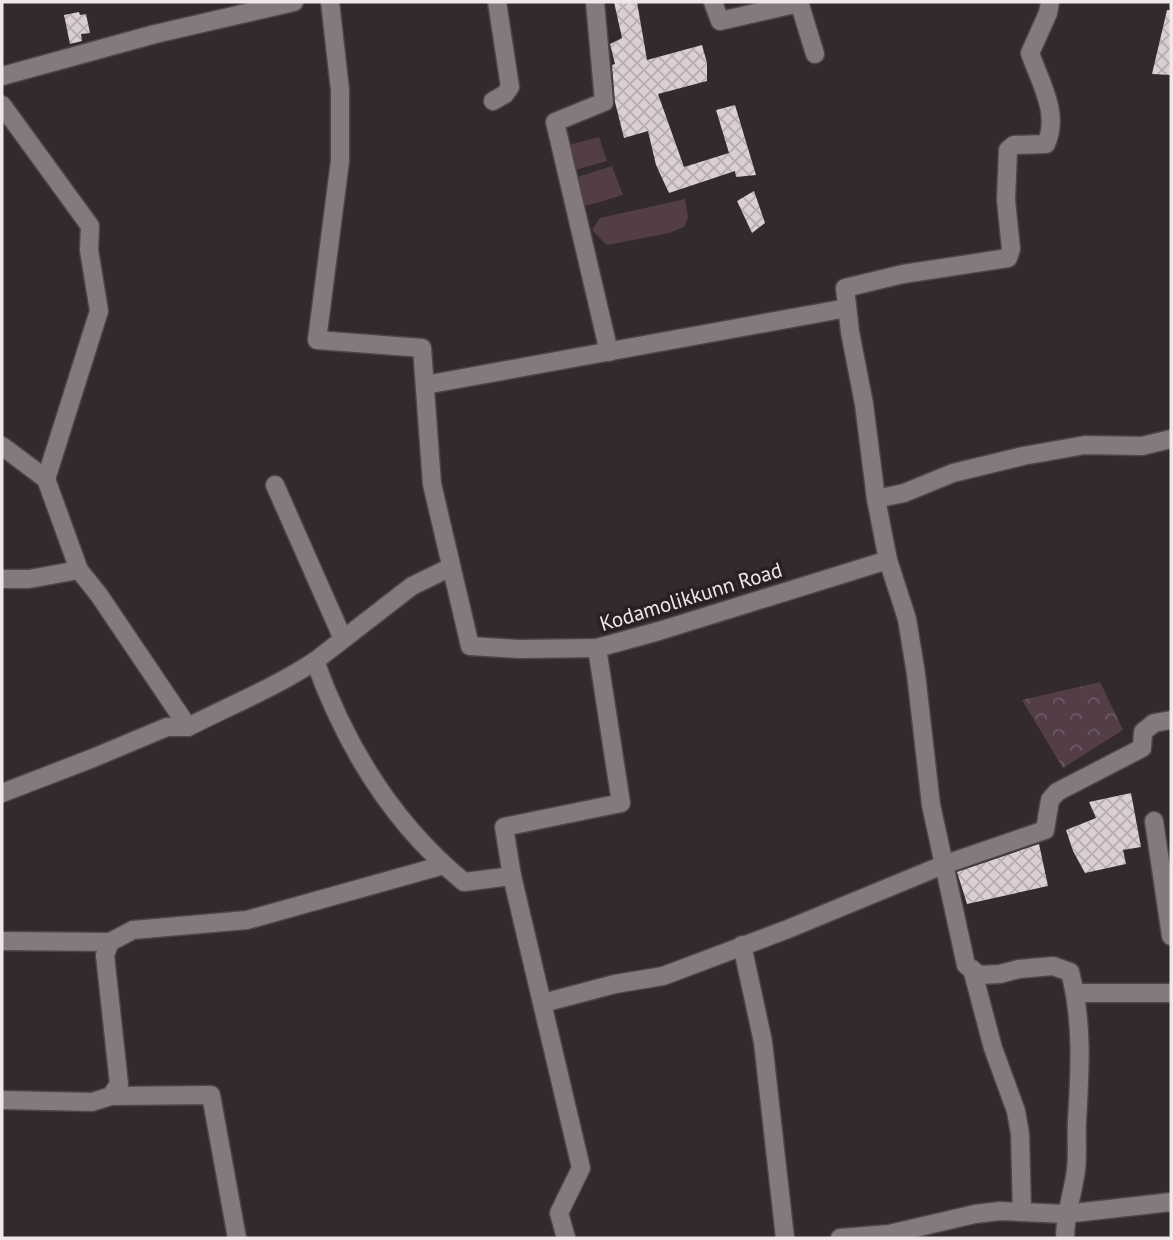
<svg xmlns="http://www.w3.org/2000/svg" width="1173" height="1240" viewBox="0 0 1173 1240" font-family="'PT Sans',sans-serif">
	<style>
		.park { fill: url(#park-crowns) }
		.pitch { fill: #533e48 }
		.building { fill: url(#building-cross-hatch) }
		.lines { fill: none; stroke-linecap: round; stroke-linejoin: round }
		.minor-casing { stroke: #4d4549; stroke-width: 21 }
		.minor { stroke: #84797e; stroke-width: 18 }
		.labels { text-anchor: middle; stroke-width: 7; stroke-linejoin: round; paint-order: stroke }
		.street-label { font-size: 21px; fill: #eee8ea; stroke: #292024 }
	</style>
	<defs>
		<pattern id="park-crowns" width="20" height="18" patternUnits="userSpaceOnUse" patternTransform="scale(1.75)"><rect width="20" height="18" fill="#533e48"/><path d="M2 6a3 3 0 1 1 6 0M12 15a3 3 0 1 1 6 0" fill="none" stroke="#6c5a63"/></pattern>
		<pattern id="building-cross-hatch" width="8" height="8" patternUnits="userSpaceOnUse" patternTransform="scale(1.75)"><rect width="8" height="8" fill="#dbcfd4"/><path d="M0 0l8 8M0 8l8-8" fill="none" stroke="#b6adb0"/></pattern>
	</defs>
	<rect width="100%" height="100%" fill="#332a2e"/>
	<!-- park -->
	<path class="park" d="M1100 682 1123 730 1063 768 1022 700Z"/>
	<!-- pitch -->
	<g class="pitch">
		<path d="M599 137 607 161 561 174 554 149Z"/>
		<path d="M612 166 623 195 569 211 562 182Z"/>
		<path d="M685 199 688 217 684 227 669 233 607 245 592 230 600 218Z"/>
	</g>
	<!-- building -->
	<g class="building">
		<path d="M614 2H637L647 60 702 45 707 63V81L658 94 684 167 729 153 716 110 735 105 756 175 736 177 735 171 669 193 656 165 648 131 624 138 615 102 612 65 615 64 610 44 622 38Z"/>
		<path d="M1167 10H1171V75L1152 74Z"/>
		<path d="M79 12 80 15 86 14 90 33 81 34 82 41 70 44 64 15Z"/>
		<path d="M754 191 765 223 752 233 737 201Z"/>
		<path d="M1131 793 1141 847 1123 850 1126 864 1085 873 1073 851 1066 830 1096 818 1089 802Z"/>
		<path d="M1039 844 1048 886 967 904 957 872Z"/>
	</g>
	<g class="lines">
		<!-- minor casing -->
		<g class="minor-casing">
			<g id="minor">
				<path d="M330 2 340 90V161L317 340 422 348 432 484 470 646 519 649 597 648"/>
				<path d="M595 2 604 102 555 122 609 352"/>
				<path d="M713 2 720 21 799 3"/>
				<path d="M799 2 815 54"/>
				<path d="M1050 2 1048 13 1030 53C1040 82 1060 114 1046 144L1014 145 1008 150 1006 200 1011 249 1008 258 903 274 845 288 850 332 864 404 876 499 904 493 953 473 1023 456 1085 445 1142 446 1171 439"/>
				<path d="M2 76 155 34 294 2"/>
				<path d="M493 101 505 94 510 87 497 2"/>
				<path d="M2 105 90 226 89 250 99 311 46 479"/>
				<path d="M425 385 847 308"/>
				<path d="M2 446 46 479 79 570 99 595 188 727H167L93 758 2 793"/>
				<path d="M275 485 343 639"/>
				<path d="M888 560 907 619 916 674 931 805 966 965 979 975 1000 974 1019 969 1053 966 1070 972C1083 1021 1080 1071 1077 1121 1076 1137 1078 1154 1076 1170 1073 1193 1065 1214 1065 1238"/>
				<path d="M2 579H29L79 570"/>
				<path d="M315 661 412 586 451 567"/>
				<path d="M188 727C231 705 274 688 315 661 346 747 393 824 464 882L512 876 504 827 621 803 597 648 659 631 888 560 876 499"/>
				<path d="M1154 821 1171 936"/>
				<path d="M512 876 581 1168 559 1213 566 1238"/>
				<path d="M2 941 110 942"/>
				<path d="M742 945 763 1042 785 1238"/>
				<path d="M972 969 993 1048 1016 1111 1020 1134 1022 1212"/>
				<path d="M1076 993H1171"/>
				<path d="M543 1003 615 984 663 976 788 929 943 865 1045 830 1050 800 1057 792 1142 748 1143 732 1154 723 1171 720"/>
				<path d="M111 1096 211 1095 237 1238"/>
				<path d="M2 1100 92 1102 111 1096 119 1084 105 955 110 942 133 930 247 920 444 865"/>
				<path d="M840 1238 889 1234 975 1214 1000 1211 1065 1214 1171 1202"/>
			</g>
		</g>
		<!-- minor -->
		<use href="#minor" class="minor"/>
	</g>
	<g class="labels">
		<!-- street labels -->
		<g class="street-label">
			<text transform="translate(691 597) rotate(-17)" y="7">Kodamolikkunn Road</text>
		</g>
	</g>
	<!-- border -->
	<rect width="1173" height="1240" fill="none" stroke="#eee8ea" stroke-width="7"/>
</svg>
